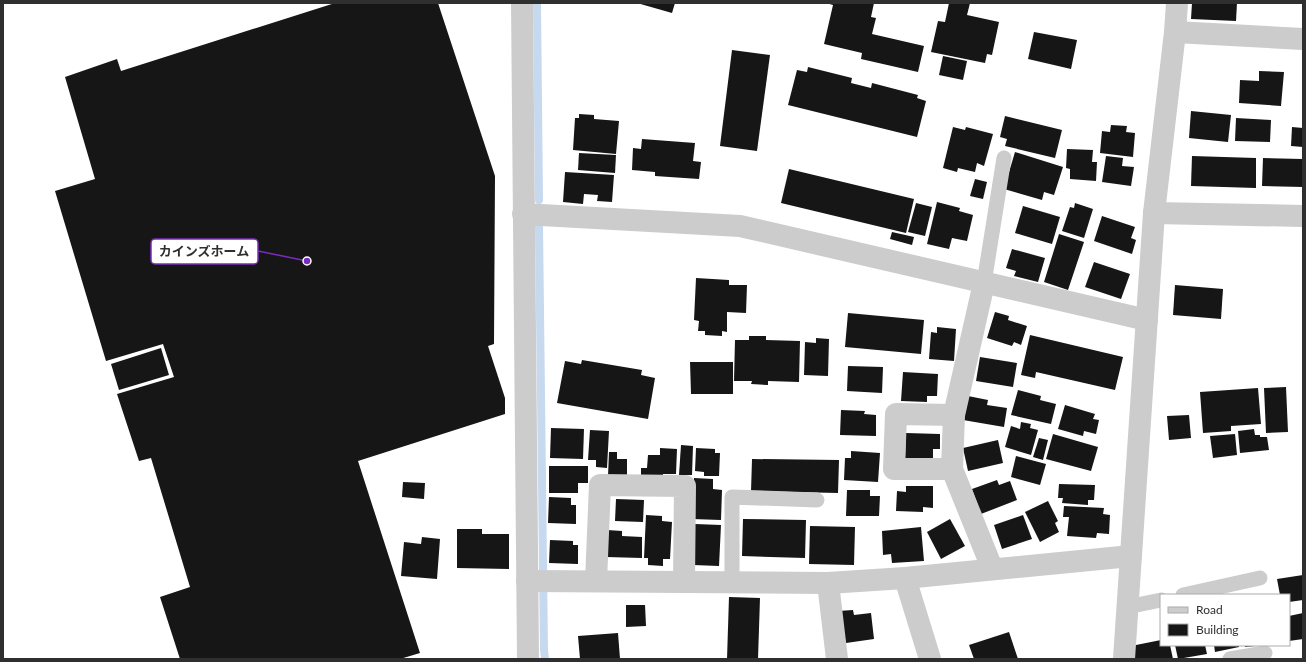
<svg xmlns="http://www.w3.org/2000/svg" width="1306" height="662" viewBox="0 0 1306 662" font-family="Lato,'Noto Sans JP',sans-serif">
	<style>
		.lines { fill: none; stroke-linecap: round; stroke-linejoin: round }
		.stream { stroke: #c7d9ee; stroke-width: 8 }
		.building { fill: #161616 }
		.service { stroke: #ccc; stroke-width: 15 }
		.minor { stroke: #ccc; stroke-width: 22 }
		.leader { fill: none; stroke: #7b2cbf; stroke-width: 1.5 }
		.callout-dot { fill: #7b2cbf; stroke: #fff; stroke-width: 1.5 }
		.callout { fill: #fff; stroke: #7b2cbf; stroke-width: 1.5 }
		.callout-label { font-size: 13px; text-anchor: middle; font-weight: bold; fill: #2f2f2f }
	</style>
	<rect width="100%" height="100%" fill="#fff"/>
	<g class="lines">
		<!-- stream -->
		<g class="stream">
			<path d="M537 3 539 200"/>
			<path d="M539 226 544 650 545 659"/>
		</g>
	</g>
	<!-- building -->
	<g class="building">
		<path d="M335 3H438L495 176 494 344 488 346 505 398V414L358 461 420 653 400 659H180L160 597 190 587 151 458 139 461 117 394 174 377 163 344 106 361 55 191 95 179 65 77 117 59 121 71Z"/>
		<path d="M637 3H675L672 13Z"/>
		<path d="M826 3H874L871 17 876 18 872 34 924 46 918 72 861 59 862 53 824 44 833 5Z"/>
		<path d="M949 3H970L967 15 999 22 992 55 987 54 985 63 931 52 938 21 945 22Z"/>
		<path d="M1192 3H1237L1236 21 1191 19Z"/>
		<path d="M1034 32 1077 40 1071 69 1028 59Z"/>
		<path d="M732 50 770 55 757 151 720 146Z"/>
		<path d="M943 56 967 61 963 80 939 75Z"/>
		<path d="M808 67 852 78 851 83 871 88 872 83 918 95 917 98 926 101 917 137 788 105 797 70 807 72Z"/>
		<path d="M1259 71 1284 72 1281 106 1239 103 1240 80 1259 81Z"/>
		<path d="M1191 111 1231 115 1228 142 1189 138Z"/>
		<path d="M579 114 594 115V119L619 121 616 154 573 150 575 118H579Z"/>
		<path d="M1005 116 1062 130 1055 158 1005 146 1007 139 1000 137Z"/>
		<path d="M1236 118 1271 120 1270 142 1235 141Z"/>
		<path d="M1111 125 1127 126 1126 132 1135 133 1133 157 1100 153 1102 131 1110 132Z"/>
		<path d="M953 127 965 130 966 127 993 134 984 166 977 163 975 172 958 168 957 172 943 168Z"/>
		<path d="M1292 127 1303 128V147L1291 146Z"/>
		<path d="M642 139 695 143 693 161 701 162 699 179 655 176V172L632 170 633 148 641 149Z"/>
		<path d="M1067 149 1093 150 1092 162H1097L1096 181 1070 179V169L1066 168Z"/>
		<path d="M1015 152 1063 167 1054 195 1044 192 1042 200 1004 189Z"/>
		<path d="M579 153 616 155 615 173 578 170Z"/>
		<path d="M1106 156 1123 158 1122 166 1134 167 1131 186 1102 182Z"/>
		<path d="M1192 156 1256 158V188L1191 186Z"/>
		<path d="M1263 158 1303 159V187L1262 186Z"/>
		<path d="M789 169 914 199 906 233 781 203Z"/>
		<path d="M565 172 614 175 612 202 597 201 598 195 584 194 583 204 563 202Z"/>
		<path d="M975 179 987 182 983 199 970 196Z"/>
		<path d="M937 202 960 208 959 211 973 215 967 241 952 238 949 249 927 244Z"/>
		<path d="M916 203 932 207 925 236 908 232Z"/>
		<path d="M1075 203 1093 209 1084 238 1062 231 1070 207 1074 208Z"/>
		<path d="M1023 206 1060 217 1052 244 1015 233Z"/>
		<path d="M1102 216 1135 227 1131 238 1136 240 1132 254 1094 241Z"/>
		<path d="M892 232 914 237 912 245 890 239Z"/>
		<path d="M1059 234 1084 242 1068 290 1044 282Z"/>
		<path d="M1012 249 1045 258 1038 282 1014 276 1016 271 1006 268Z"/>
		<path d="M1094 262 1130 274 1121 299 1085 287Z"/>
		<path d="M696 278 729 280V285H747L746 313 727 312V332L722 331V336L705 335V331H698L699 321 694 320Z"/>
		<path d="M1175 285 1223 289 1221 319 1173 315Z"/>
		<path d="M995 312 1009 316 1008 320 1027 326 1021 345 1014 342 1012 346 987 338Z"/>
		<path d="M848 313 924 320 921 354 845 347Z"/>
		<path d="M937 327 956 329 954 361 929 359 931 332 937 333Z"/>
		<path d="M1030 335 1123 357 1115 390 1036 372 1035 378 1021 375Z"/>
		<path d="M749 336H766V340L800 341 799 382 768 381V385L751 384 752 381H734L735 340H749Z"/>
		<path d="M816 338 829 339 828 376 804 375 805 342 816 343Z"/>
		<path d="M161 348 169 375 119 390 111 364Z"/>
		<path d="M980 357 1017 363 1013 387 976 381Z"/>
		<path d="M582 360 642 370 641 375 655 378 648 419 557 403 565 361 581 364Z"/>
		<path d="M690 362H733V394H691Z"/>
		<path d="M848 366 883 367 882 393 847 391Z"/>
		<path d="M903 372 938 374 937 396H927V402L901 401Z"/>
		<path d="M1286 387 1288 432 1266 433 1264 388Z"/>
		<path d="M1258 388 1261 424 1231 426V431L1203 433 1200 392Z"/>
		<path d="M1018 390 1041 396 1040 400 1056 404 1051 424 1011 415Z"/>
		<path d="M968 396 988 400 987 405 1007 408 1004 427 963 420Z"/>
		<path d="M1065 405 1095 414 1093 419 1099 420 1096 434 1084 431 1083 436 1058 429Z"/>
		<path d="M841 410 865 411 864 414 876 415V436L840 435Z"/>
		<path d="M1189 415 1191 438 1169 440 1167 416Z"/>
		<path d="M1021 422 1031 424 1030 428 1038 430 1031 455 1005 447 1011 426 1020 429Z"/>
		<path d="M551 428 584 429 583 459 550 458Z"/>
		<path d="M1254 429 1255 435H1260V437H1267L1269 450 1240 453 1238 431Z"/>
		<path d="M590 430 609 431 607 468 596 467V460H588Z"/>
		<path d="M906 433 940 434V449H933V460L905 459Z"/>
		<path d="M1053 434 1098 447 1091 471 1046 459Z"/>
		<path d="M1235 434 1237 455 1213 458 1210 436Z"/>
		<path d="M1039 438 1048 440 1043 460 1033 457Z"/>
		<path d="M998 440 1003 463 968 471 963 448Z"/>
		<path d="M681 445 693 446 692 475H679Z"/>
		<path d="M660 448 677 449 676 474H663V478L641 477V468H647L648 455H660Z"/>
		<path d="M696 448 715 449V453H720L719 476H704V472L695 471Z"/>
		<path d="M851 451 880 453 878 482 844 480 845 458H851Z"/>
		<path d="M609 452H617V459H627V476H608Z"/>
		<path d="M1016 456 1046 464 1040 485 1011 477Z"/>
		<path d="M752 459 839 460 838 493 751 491Z"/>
		<path d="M549 466H588V483H578V493H549Z"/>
		<path d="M694 478 713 479V489L722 490 721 520 692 519Z"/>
		<path d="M997 480 999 485 1010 481 1017 500 981 514 972 489Z"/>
		<path d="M403 482 425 483 424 499 402 497Z"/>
		<path d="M1059 484 1095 485 1094 500H1088V505L1062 503 1063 498H1058Z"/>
		<path d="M906 486H933V508L923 507V512L896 511 897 491 906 492Z"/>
		<path d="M847 490H870V496H880L879 516H846Z"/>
		<path d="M549 497 571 498V505H576V524L548 523Z"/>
		<path d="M616 499 644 500 643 522 615 521Z"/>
		<path d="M1048 501 1058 521 1055 523 1059 532 1040 542 1025 512Z"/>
		<path d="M1064 506 1104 508 1103 514 1110 515 1109 534 1097 533 1096 538 1067 536 1069 517H1063Z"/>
		<path d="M646 515 662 516V521L672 522 670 559H663V566L648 565V558H644Z"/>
		<path d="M1023 515 1032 539 1002 549 994 525Z"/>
		<path d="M743 519 806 520 805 558 742 556Z"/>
		<path d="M950 519 965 546 941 559 927 532Z"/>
		<path d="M695 524 721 525 719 566 693 565Z"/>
		<path d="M810 526 855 527 854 565 809 564Z"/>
		<path d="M921 527 924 561 892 563 891 554 883 555 882 531Z"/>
		<path d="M457 529H482V534H509V569L457 568Z"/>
		<path d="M607 530 622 531V536L642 537V558L606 557Z"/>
		<path d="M422 537 440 539 437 579 401 576 404 542 421 544Z"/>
		<path d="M550 540 573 541V545H578V564L549 563Z"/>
		<path d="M1303 575V600L1289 602V595H1280L1277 579Z"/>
		<path d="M729 597 760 598 758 659H727Z"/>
		<path d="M626 605H645L646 626 626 627Z"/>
		<path d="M853 610 854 615 871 613 874 639 846 643 838 611Z"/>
		<path d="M1303 613V639L1289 641V616Z"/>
		<path d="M1009 632 1018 659H974L969 645Z"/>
		<path d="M618 633 620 659H580L578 636Z"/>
		<path d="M1161 640V645H1170L1173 659H1133L1131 646Z"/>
		<path d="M1175 645H1205L1207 654 1178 659Z"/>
		<path d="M1214 645H1239V647L1215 652Z"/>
		<path d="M1245 645H1255V646L1245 647Z"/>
	</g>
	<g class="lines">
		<!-- service -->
		<g class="service">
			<path d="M984 283 1004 158"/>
			<path d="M732 582V497L817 500"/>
			<path d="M1183 595 1260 578"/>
			<path d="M1127 607 1161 600"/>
			<path d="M1230 659 1265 653"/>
		</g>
		<!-- minor -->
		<g class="minor">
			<path d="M522 3 528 659"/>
			<path d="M1175 32 1303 39"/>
			<path d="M1154 213 1303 216"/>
			<path d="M523 214 740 226 1147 320"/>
			<path d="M984 283 954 415 952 469 992 568"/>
			<path d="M952 469H894L896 414 954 415"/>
			<path d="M905 578 930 659"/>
			<path d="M527 581 828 583 905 578 1131 556"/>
			<path d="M596 581 600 485 685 486 684 581"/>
			<path d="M828 583 837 659"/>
			<path d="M1124 659 1154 213 1175 32 1177 3"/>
		</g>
	</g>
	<!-- callouts -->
	<path class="leader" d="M307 261L258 251"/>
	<circle class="callout-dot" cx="307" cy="261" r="4"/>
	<rect class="callout" x="151" y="239" width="107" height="25" rx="4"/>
	<g class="callout-label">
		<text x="204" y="256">カインズホーム</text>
	</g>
	<!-- border -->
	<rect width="1306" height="662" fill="none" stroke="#2f2f2f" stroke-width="8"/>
	<!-- legend -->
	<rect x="1160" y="594" width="130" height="52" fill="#ffffff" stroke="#acacac"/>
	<rect x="1168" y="607" width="20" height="6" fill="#cccccc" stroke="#acacac"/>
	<text x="1196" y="614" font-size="12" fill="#2f2f2f">Road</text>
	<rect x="1168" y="624" width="20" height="12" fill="#161616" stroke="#acacac"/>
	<text x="1196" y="634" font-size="12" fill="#2f2f2f">Building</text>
</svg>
